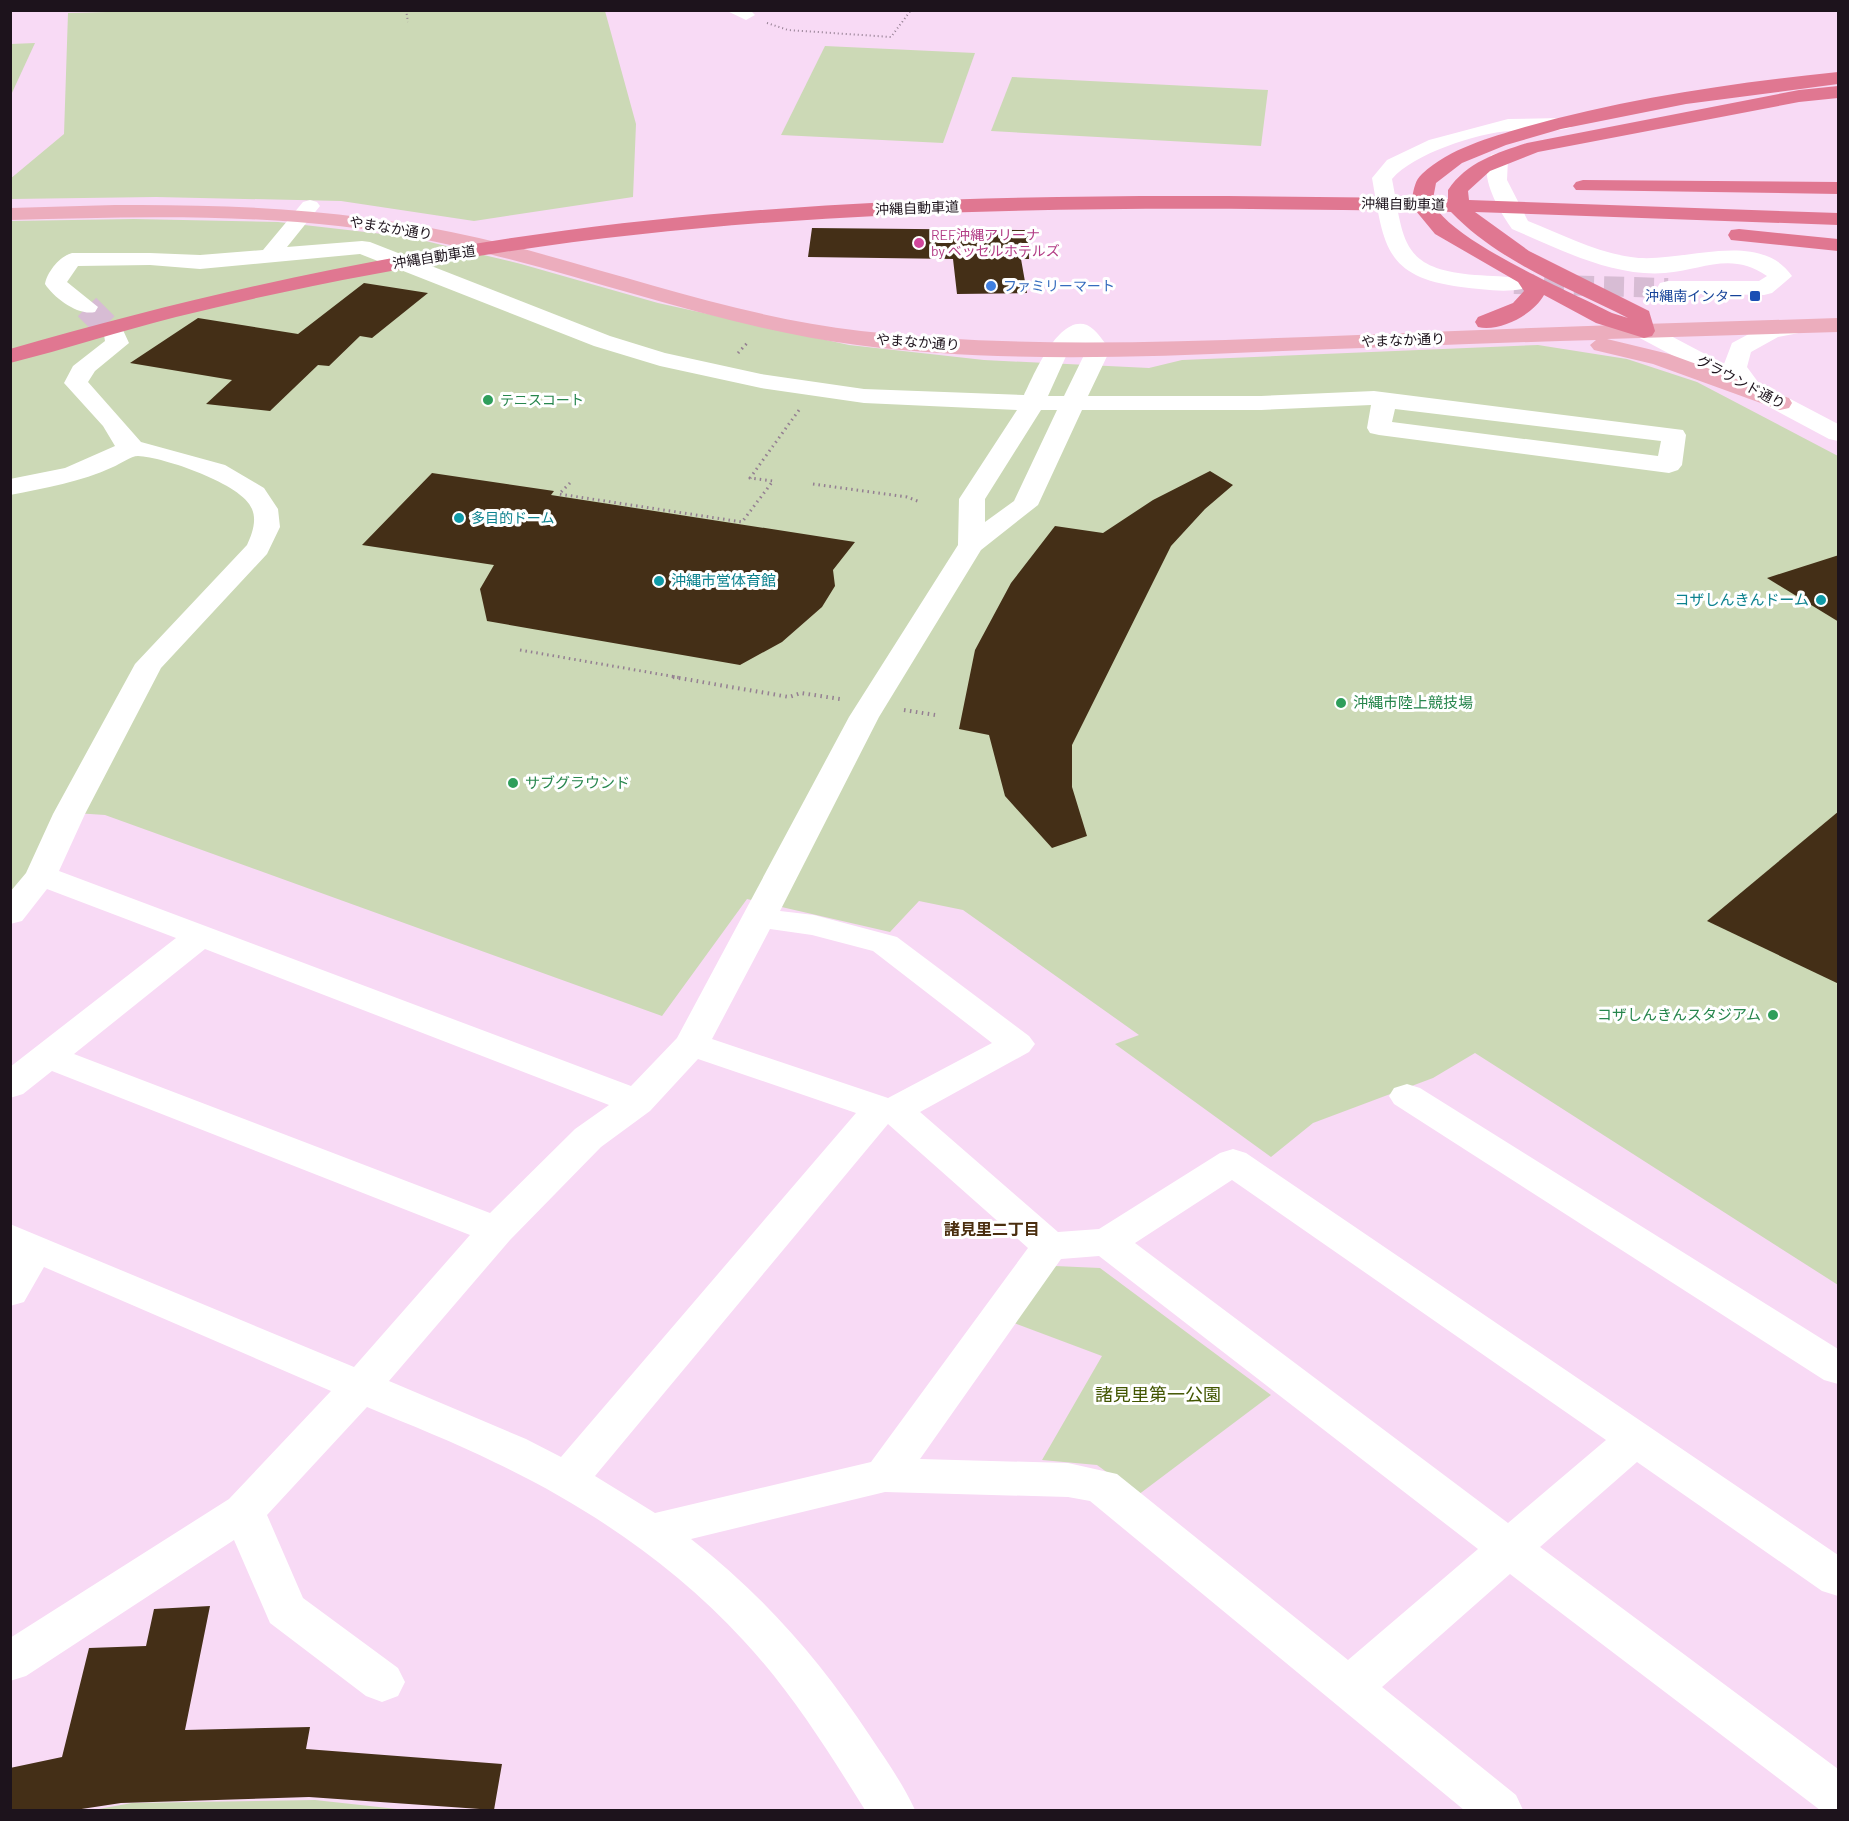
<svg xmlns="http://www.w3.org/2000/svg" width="1849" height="1821" viewBox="0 0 1849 1821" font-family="Barlow,'Noto Sans JP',sans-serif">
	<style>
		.green { fill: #ccd9b6 }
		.building { fill: #442f17 }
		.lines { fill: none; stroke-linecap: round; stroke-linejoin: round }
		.minor-tunnel-far1 { stroke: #d7bcd4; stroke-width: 20; stroke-dasharray: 20 10; stroke-linecap: butt }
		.minor-tunnel { stroke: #d7bcd4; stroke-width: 26; stroke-dasharray: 26 13; stroke-linecap: butt }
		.path-far2 { stroke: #947f92; stroke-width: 2; stroke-dasharray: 1 3; stroke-linecap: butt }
		.path-far1 { stroke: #947f92; stroke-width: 3; stroke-dasharray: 1.5 4; stroke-linecap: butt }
		.path { stroke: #947f92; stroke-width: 4; stroke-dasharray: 1.5 4.5; stroke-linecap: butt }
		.minor { fill: #fff; fill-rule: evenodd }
		.major { fill: #ecadbd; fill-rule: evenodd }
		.highway { fill: #e07791; fill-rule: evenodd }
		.hotel-dot { fill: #d1479c; stroke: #fff; stroke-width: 2 }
		.shop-dot { fill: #3f7fe0; stroke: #fff; stroke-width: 2 }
		.transit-dot { fill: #1a4fb4; stroke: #fff; stroke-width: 2 }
		.leisure-dot { fill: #2e9e5b; stroke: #fff; stroke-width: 2 }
		.culture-dot { fill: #0f9aa8; stroke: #fff; stroke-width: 2 }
		.labels { text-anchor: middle; stroke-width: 6; stroke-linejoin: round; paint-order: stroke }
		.far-street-label { font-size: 14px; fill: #1d131c; stroke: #fff }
		.far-hotel-label { font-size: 14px; fill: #b23c85; stroke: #fff; text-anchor: start }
		.far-shop-label { font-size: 14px; fill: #366cbe; stroke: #fff; text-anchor: start }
		.far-transit-label { font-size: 14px; fill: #164399; stroke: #fff; text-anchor: end }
		.far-leisure-label { font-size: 14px; fill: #27864d; stroke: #fff; text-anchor: start }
		.far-culture-label { font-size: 14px; fill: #0d838f; stroke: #fff; text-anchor: start }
		.culture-label { font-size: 15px; fill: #0d838f; stroke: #fff; text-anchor: start }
		.leisure-label { font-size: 15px; fill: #27864d; stroke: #fff; text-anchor: start }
		.neighbourhood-label { font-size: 16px; font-weight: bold; fill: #4a2e0f; stroke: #fff }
		.near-park-label { font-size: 18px; fill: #415500; stroke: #fff }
	</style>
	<rect width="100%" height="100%" fill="#f8daf5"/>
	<!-- green -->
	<g class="green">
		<path d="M183 10 605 11 636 124 633 197 474 221 341 201 156 197 11 199 10 179 64 134 68 13Z"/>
		<path d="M35 43 11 95V44Z"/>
		<path d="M825 46 975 53 943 143 781 135Z"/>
		<path d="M1012 77 1268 90 1261 146 991 131Z"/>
		<path d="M134 219 278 222 409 237 521 264 658 303 849 345 984 360 1149 368 1182 360 1538 345 1627 359 1697 382 1838 456V1285L1475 1053 1433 1078 1313 1123 1271 1157 1115 1044 1139 1035 963 910 919 901 890 932 747 899 662 1016 105 815 60 812 11 903V221Z"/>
		<path d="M1055 1266 1100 1268 1271 1395 1138 1495 1097 1465 1042 1460 1102 1356 1014 1323Z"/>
		<path d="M315 1800 406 1810H93L132 1803Z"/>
	</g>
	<!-- building -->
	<g class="building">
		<path d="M812 228 1028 230 1029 259H1021L1027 293 957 294 953 259 808 257Z"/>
		<path d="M364 283 428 293 372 338 360 336 329 366 318 365 270 411 206 404 232 380 130 363 198 318 298 334Z"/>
		<path d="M1210 471 1233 485 1205 509 1171 546 1072 745V787L1087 836 1052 848 1005 796 989 735 959 729 975 650 1011 583 1055 526 1103 533 1153 500Z"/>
		<path d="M432 473 554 491 551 495 855 542 833 570 835 586 822 607 782 642 740 665 487 621 480 589 494 565 362 545Z"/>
		<path d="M1839 555V622L1767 578Z"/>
		<path d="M1839 811V984L1707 921Z"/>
		<path d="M210 1606 185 1730 310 1727 306 1749 502 1764 494 1810 309 1797 121 1803 75 1810H10V1768L62 1757 89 1648 146 1646 154 1609Z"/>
	</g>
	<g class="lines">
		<!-- minor-tunnel-far1 -->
		<path class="minor-tunnel-far1" d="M1514 284 1668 288"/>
		<!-- minor-tunnel -->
		<path class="minor-tunnel" d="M87 307 115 335"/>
		<!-- path-far2 -->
		<g class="path-far2">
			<path d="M406 10 408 22"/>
			<path d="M767 23 788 30 891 37 911 10"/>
		</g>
		<!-- path-far1 -->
		<g class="path-far1">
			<path d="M738 353 749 341"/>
			<path d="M570 483 559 494 742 522 773 481 750 478 799 410"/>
			<path d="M813 484 907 497 920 502"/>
			<path d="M520 650 682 678"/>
		</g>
		<!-- path -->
		<g class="path">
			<path d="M673 677 789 697 801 693 840 699"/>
			<path d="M904 710 935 715"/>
		</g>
		<!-- minor -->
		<g class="minor">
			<path d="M725 10H750L755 15 746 20Z"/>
			<path d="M1563 118 1570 120 1573 124 1570 128C1551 133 1530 129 1510 131 1477 133 1413 154 1392 179 1404 242 1401 269 1475 275 1491 276 1507 276 1522 279L1525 284 1522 289C1503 293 1480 289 1461 287 1384 277 1384 245 1372 178L1387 160 1429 140 1508 119Z"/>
			<path d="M1498 153 1505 155 1508 159 1507 180 1528 221C1561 234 1595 252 1631 257 1679 265 1758 227 1792 276L1772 293 1764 295 1660 293 1657 288 1660 283 1668 281H1759L1767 276C1731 251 1703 270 1665 273 1612 277 1559 249 1512 229 1500 212 1477 175 1491 155Z"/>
			<path d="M310 200 317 202 320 206 287 247 362 241 370 242 610 336 665 353 761 374 864 389 1024 395C1033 377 1058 314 1087 325 1096 329 1104 342 1110 350L1088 396H1261L1374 391 1683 430 1686 435 1682 465 1678 470 1669 473 1379 435 1370 433 1367 428 1371 405 1261 410H1082L1038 505 981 550 879 717 780 911 814 915 897 937 1029 1036 1035 1044 1029 1052 920 1112 1058 1232 1099 1229 1220 1153 1233 1149 1246 1153 1838 1555V1596L1822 1591 1637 1462 1540 1547 1838 1769V1810H1820L1510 1574 1382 1687 1516 1795 1523 1810H1464L1090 1501 1068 1497 885 1492 691 1539C763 1595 820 1660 870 1736 886 1760 903 1784 915 1810H865C828 1751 791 1691 743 1640 675 1566 587 1506 496 1463 454 1442 410 1425 367 1407L267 1515 303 1598 398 1668 405 1682 398 1696 382 1702 366 1696 270 1623 234 1540 26 1676 10 1681V1638L229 1499 331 1391 44 1267 24 1302 10 1306V1224L354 1367 470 1235 52 1071 23 1094 10 1098V1067L176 938 47 889 22 921 10 924V892L26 873 53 814 135 664 247 545C252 534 257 521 252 509 243 484 163 457 138 456 131 456 120 464 113 467 81 482 45 488 10 495V479L65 468 115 446 103 426 64 383 73 366 105 341 104 335 107 330H123L129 343 95 371 88 382 141 442 225 465 264 488 278 509 280 527 267 554 161 668 85 814 59 871 631 1086 677 1038 849 717 958 545 959 499 1017 410 864 403 761 388 660 366 594 346 360 254 200 269 150 265 78 266 67 282 98 307 95 312C78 316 54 298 45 284 47 272 60 256 72 253H150L200 255 263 250 303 202ZM1080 343 1086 351 1064 396H1048L1067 354ZM1395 409 1661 441 1658 456 1392 422ZM1041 410H1057L1014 501 985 522V499ZM770 929 812 935 873 951 992 1043 888 1098 712 1039ZM205 949 609 1105 575 1129 490 1213 74 1054ZM698 1059 856 1113 561 1457 526 1439 389 1381 510 1240 601 1147 650 1111ZM888 1124 1028 1248 871 1462 655 1513 595 1476ZM1232 1180 1606 1440 1508 1523 1135 1243ZM1099 1256 1478 1549 1348 1660 1117 1474 1068 1463 920 1459 1061 1259Z"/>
			<path d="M1796 320 1804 322 1807 327 1804 332 1778 337 1751 352 1747 367 1758 382 1838 424V441L1829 439 1636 336 1633 331 1636 326H1652L1724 364 1732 343 1764 326Z"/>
			<path d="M1407 1084 1420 1088 1838 1349V1384L1824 1380 1394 1104 1389 1096 1394 1088Z"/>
		</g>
		<!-- major -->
		<path class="major" d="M115 205C238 204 359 210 479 238 607 268 730 316 861 331 1026 350 1192 341 1358 335 1518 328 1678 323 1838 318V332L1607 339 1669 354 1789 398 1792 403 1789 408 1780 410 1653 364 1594 350 1590 345 1596 340C1483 343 1371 348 1258 352 1125 358 990 362 857 345 710 326 572 269 427 240 290 212 149 216 10 220V208Z"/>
		<!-- highway -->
		<g class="highway">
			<path d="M1838 72V84L1686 104 1561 129 1506 145 1462 163 1436 183 1433 199H1448V190C1467 162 1497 153 1527 143L1799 90 1838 86V98L1799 102 1538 152 1490 171 1468 191 1469 200 1838 213V225L1475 212 1529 251 1649 311 1655 331 1652 336 1644 338 1596 323 1544 295C1533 315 1500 332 1478 327L1475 322 1478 317 1513 303 1524 291 1518 282 1435 234 1416 211C1111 206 806 206 504 252 394 269 284 290 176 317 120 331 66 349 10 363V349C248 280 490 232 737 212 961 193 1187 195 1412 198 1414 189 1415 180 1422 174 1450 148 1489 138 1525 127 1627 98 1733 83 1838 72ZM1438 211 1451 212C1499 262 1567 287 1628 318L1612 313C1567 290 1468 248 1438 211Z"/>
			<path d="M1583 180 1838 182V194L1576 190 1573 186 1576 182Z"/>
			<path d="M1739 229 1838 239V251L1731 240 1728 235 1731 230Z"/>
		</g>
	</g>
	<!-- markers -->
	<circle class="hotel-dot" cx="919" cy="243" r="6"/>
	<circle class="shop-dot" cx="991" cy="286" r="6"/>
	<rect class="transit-dot" x="1749" y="290" width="12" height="12" rx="3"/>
	<g class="leisure-dot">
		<circle cx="488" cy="400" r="6"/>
		<circle cx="1341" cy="703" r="6"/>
		<circle cx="513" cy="783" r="6"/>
		<circle cx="1773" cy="1015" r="6"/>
	</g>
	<g class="culture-dot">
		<circle cx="459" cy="518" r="6"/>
		<circle cx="659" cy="581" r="6"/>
		<circle cx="1821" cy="600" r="6"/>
	</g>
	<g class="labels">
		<!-- far-street labels -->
		<g class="far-street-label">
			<text transform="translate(1403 204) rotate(1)" y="5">沖縄自動車道</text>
			<text transform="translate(917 208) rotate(-2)" y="5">沖縄自動車道</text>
			<text transform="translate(391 228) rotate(9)" y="5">やまなか通り</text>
			<text transform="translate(434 257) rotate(-9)" y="5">沖縄自動車道</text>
			<text transform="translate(1403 340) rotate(-2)" y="5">やまなか通り</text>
			<text transform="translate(918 342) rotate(4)" y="5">やまなか通り</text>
			<text transform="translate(1741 382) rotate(28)" y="5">グラウンド通り</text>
		</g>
		<!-- far-hotel labels -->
		<g class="far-hotel-label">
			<text x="931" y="240">REF沖縄アリーナ<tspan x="931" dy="16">by ベッセルホテルズ</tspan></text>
		</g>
		<!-- far-shop labels -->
		<g class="far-shop-label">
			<text x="1003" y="291">ファミリーマート</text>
		</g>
		<!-- far-transit labels -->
		<g class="far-transit-label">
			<text x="1743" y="301">沖縄南インター</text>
		</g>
		<!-- far-leisure labels -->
		<g class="far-leisure-label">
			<text x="500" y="405">テニスコート</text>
		</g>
		<!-- far-culture labels -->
		<g class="far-culture-label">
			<text x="471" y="523">多目的ドーム</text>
		</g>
		<!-- culture labels -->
		<g class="culture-label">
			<text x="671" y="586">沖縄市営体育館</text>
			<text x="1809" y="605" text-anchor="end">コザしんきんドーム</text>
		</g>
		<!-- leisure labels -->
		<g class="leisure-label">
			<text x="1353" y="708">沖縄市陸上競技場</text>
			<text x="525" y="788">サブグラウンド</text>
			<text x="1761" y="1020" text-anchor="end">コザしんきんスタジアム</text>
		</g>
		<!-- neighbourhood labels -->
		<g class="neighbourhood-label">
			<text x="992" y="1235">諸見里二丁目</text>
		</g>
		<!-- near-park labels -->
		<g class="near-park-label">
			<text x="1158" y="1401">諸見里第一公園</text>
		</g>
	</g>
	<!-- border -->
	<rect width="1849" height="1821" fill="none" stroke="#1d131c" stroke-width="24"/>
</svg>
